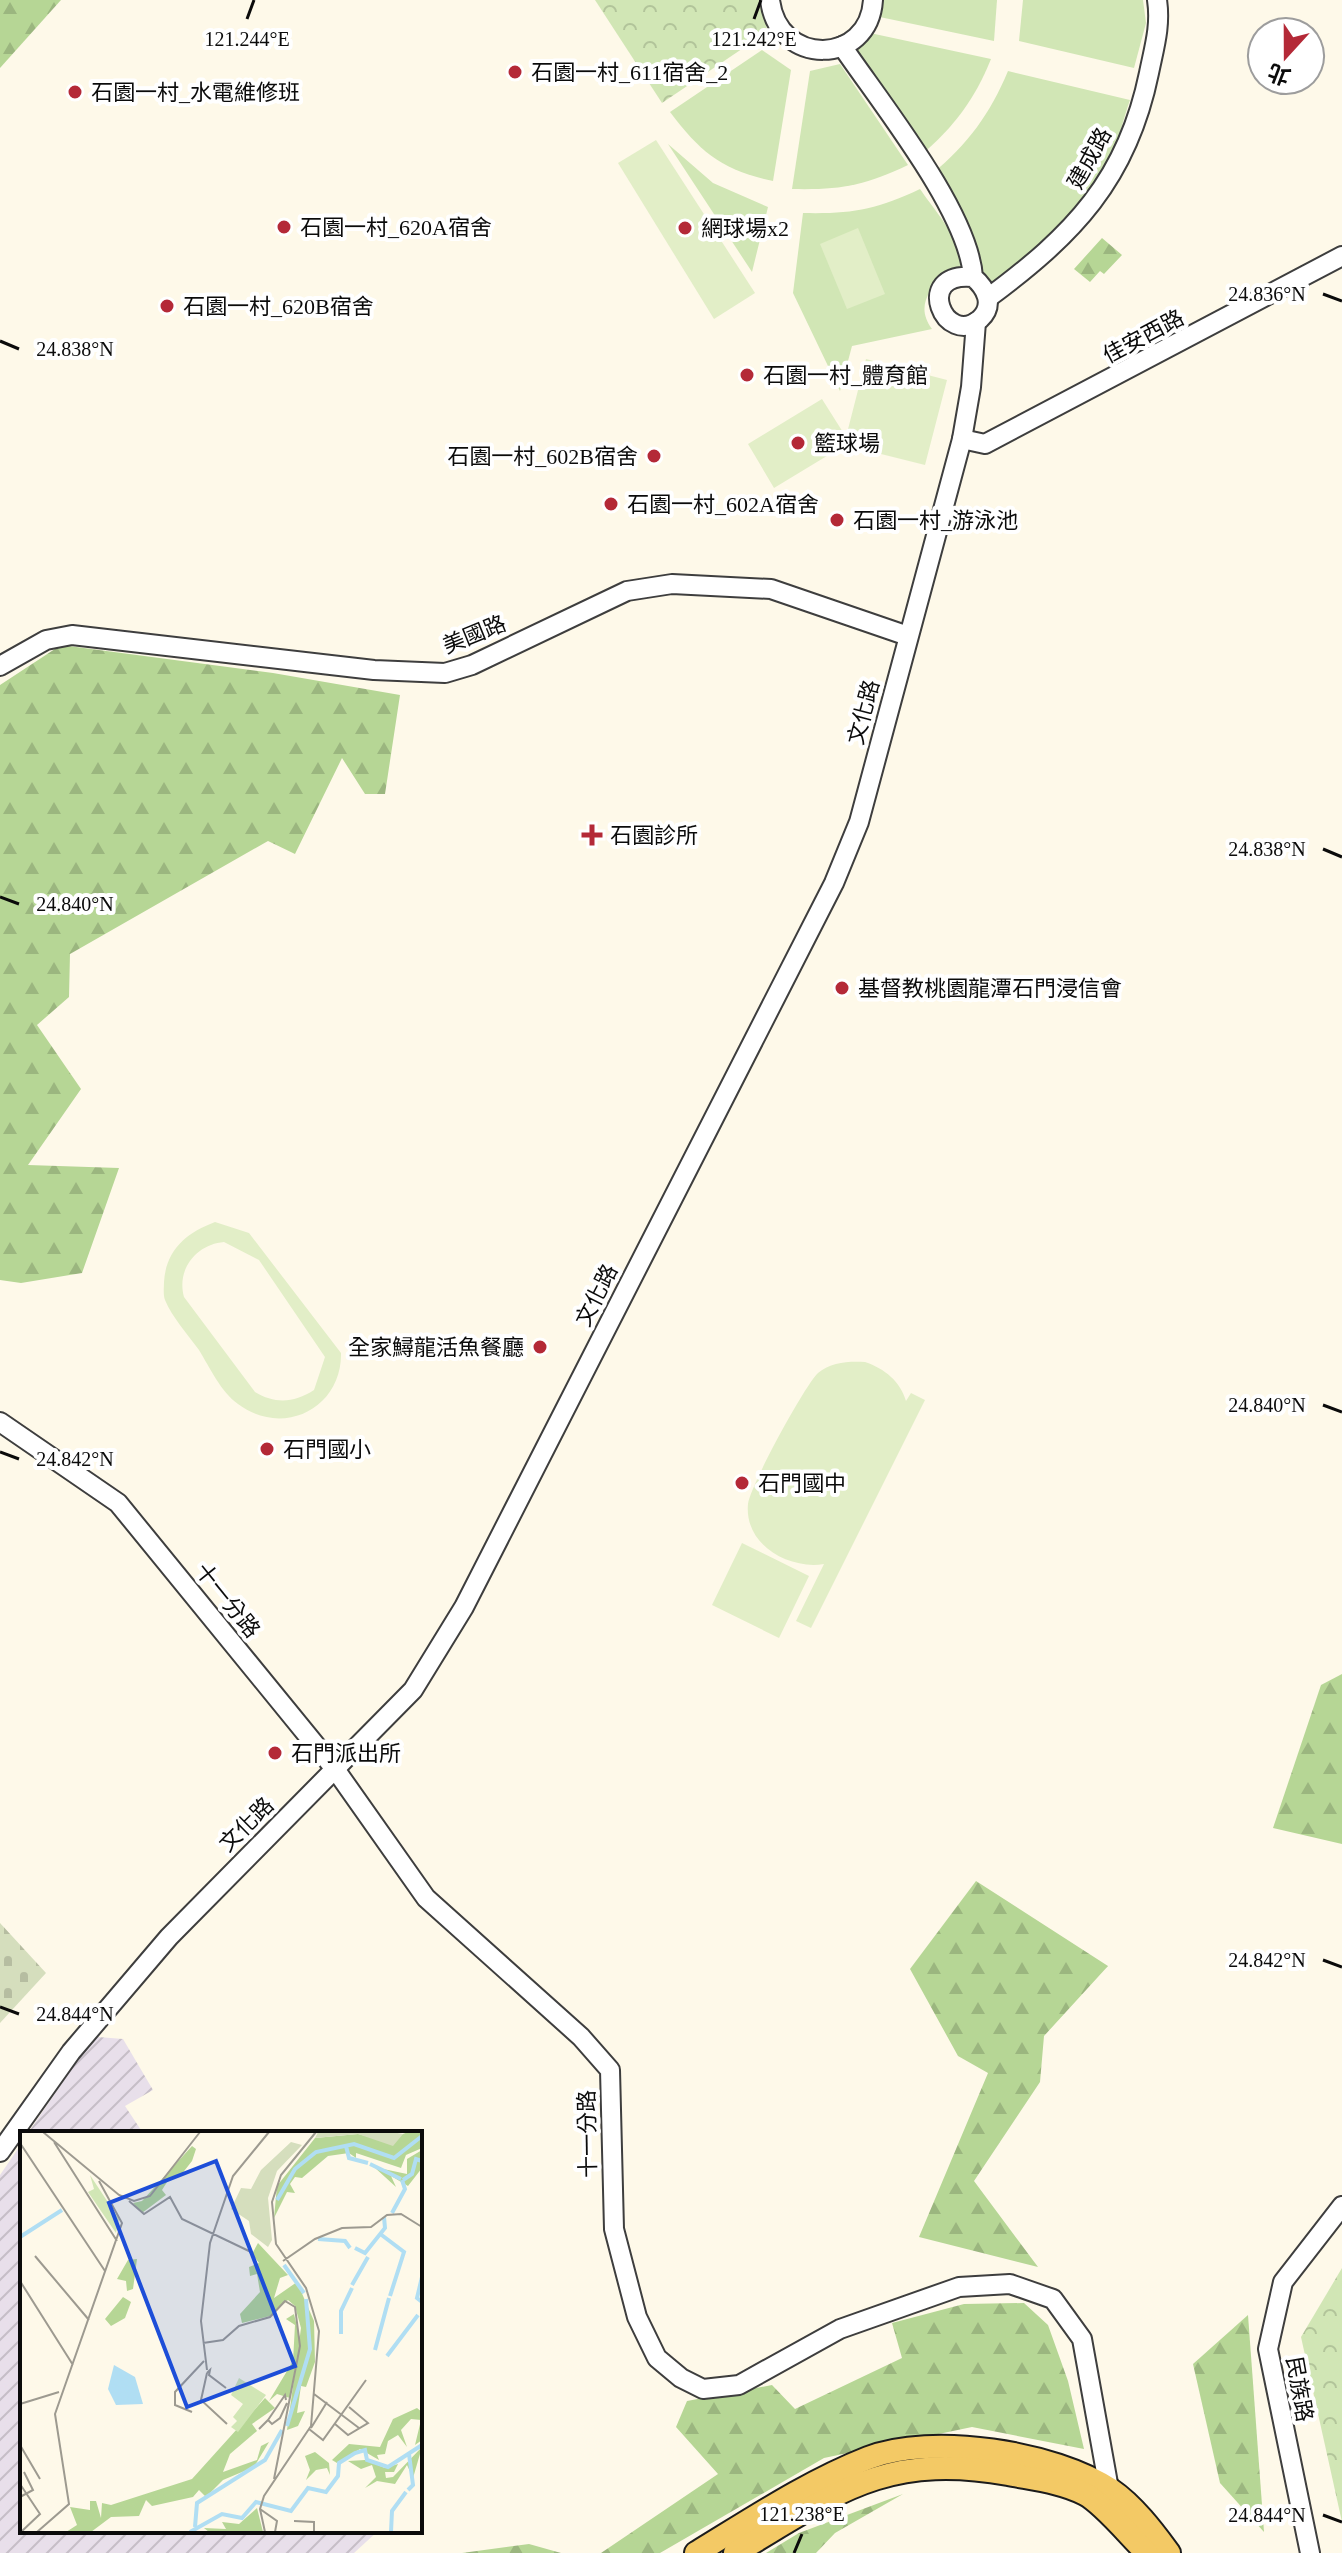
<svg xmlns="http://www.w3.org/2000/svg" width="1342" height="2553" viewBox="0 0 1342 2553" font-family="'Times New Roman','Noto Sans TC',serif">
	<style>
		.industrial { fill: url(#industrial-furrows) }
		.grass { fill: #d1e6b5 }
		.forest { fill: url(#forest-firs) }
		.cemetery { fill: url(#cemetery-stones) }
		.park { fill: url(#park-crowns) }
		.pitch { fill: #e2eec7; fill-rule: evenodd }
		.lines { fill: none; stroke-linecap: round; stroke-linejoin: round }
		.minor-casing { stroke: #3e3e3e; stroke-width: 22 }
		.major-casing { stroke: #1c1c1c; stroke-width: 26 }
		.minor { stroke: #fff; stroke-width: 18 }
		.major { stroke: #f3c965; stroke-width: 22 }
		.ticks { fill: none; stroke: #0b0b0b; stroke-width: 3 }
		.poi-dot { fill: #b42937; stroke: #fff; stroke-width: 3 }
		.labels { text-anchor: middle; stroke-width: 8; stroke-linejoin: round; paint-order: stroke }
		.poi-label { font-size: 22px; fill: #0b0b0b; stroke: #fff; text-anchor: start }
		.street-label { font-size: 22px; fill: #0b0b0b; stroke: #fff }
		.inset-river { fill: none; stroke: #b0def3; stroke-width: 4 }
		.inset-road { fill: none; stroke: #9d9a90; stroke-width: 2 }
		.view { fill: #1d4ed8; fill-opacity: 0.15; stroke: #1d4ed8; stroke-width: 4 }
		.inset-edge { fill: none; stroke: #0b0b0b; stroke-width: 4 }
		.ticks-label { font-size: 20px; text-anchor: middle; fill: #0b0b0b; stroke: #fff; stroke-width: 8; stroke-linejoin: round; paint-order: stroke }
	</style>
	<defs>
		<pattern id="industrial-furrows" width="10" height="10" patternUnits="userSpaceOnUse" patternTransform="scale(2)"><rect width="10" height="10" fill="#e8dfea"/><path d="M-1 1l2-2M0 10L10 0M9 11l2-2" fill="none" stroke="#c6bec7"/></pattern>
		<pattern id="forest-firs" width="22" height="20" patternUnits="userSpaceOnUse" patternTransform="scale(2)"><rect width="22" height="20" fill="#b6d695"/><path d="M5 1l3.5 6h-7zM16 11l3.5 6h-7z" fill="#9bb67f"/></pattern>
		<pattern id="cemetery-stones" width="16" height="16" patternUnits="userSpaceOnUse" patternTransform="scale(2)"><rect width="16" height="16" fill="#d5debd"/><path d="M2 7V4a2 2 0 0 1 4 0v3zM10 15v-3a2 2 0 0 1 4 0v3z" fill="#b6bda1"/></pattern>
		<pattern id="park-crowns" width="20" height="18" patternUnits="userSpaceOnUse" patternTransform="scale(2)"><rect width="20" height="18" fill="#d1e6b5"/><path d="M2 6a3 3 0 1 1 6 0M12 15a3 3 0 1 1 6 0" fill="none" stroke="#b2c49a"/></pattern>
	</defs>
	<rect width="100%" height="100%" fill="#fef9e9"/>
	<!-- industrial -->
	<g class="industrial">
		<path d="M98 2037 123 2039 153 2090 125 2106 143 2133H28L77 2061Z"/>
		<path d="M22 2143V2531H378L354 2553H0V2175Z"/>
	</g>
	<!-- grass -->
	<g class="grass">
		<path d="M877 0H997L994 41 875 16Z"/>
		<path d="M1023 0H1143L1146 23 1134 68 1019 41Z"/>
		<path d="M870 33 991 59C975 99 954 127 921 155L854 55Z"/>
		<path d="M762 50 791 70 773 181C722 170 701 153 670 112Z"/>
		<path d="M840 64 908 165C864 186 840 190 792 189L810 71Z"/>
		<path d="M1008 71 1130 100C1123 119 1119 141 1110 159 1083 215 1034 253 985 289L932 174C968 144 990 114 1008 71Z"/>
		<path d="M668 144 713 183 768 207 752 272Z"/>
		<path d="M920 189C934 210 966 244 960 270L945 271C930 290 915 306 932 329L852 346 840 391 793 293 803 213C851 214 876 210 920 189Z"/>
	</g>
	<!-- forest -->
	<g class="forest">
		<path d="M0 0H61L0 68Z"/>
		<path d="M1102 238 1122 255 1104 274 1100 271 1090 282 1074 269Z"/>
		<path d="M61 645 273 673 400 695 385 794H365L342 758 295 854 268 841 70 954 69 997 37 1025 81 1089 28 1165 119 1168 82 1273 21 1283 0 1280V685Z"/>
		<path d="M1342 1674V1844L1273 1828 1321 1685Z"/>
		<path d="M976 1881 1108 1966 1044 2036 1040 2082 974 2181 1038 2267 919 2237 988 2073 958 2056 910 1969Z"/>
		<path d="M1024 2303 1048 2325 1068 2381 1084 2449 972 2427 824 2458 660 2553H601L718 2474 676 2427 687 2401 772 2385 795 2409 902 2358 892 2323 964 2304Z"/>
		<path d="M1248 2315 1264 2532 1220 2483 1193 2364Z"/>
		<path d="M903 2494 835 2533 816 2553H766L799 2533Z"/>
		<path d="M529 2544 561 2553H462Z"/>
	</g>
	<!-- cemetery -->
	<path class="cemetery" d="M0 1923 46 1973 0 2023Z"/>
	<!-- park -->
	<g class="park">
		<path d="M595 0H764L767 32 662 103Z"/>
		<path d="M1342 2268V2522L1301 2337Z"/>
	</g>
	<!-- pitch -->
	<g class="pitch">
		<path d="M656 140 755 293 714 319 618 163Z"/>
		<path d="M858 228 885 294 847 309 820 244Z"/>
		<path d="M866 359 947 380 925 465 845 445 774 488 748 444 822 399 846 437Z"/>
		<path d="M215 1222 249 1233 341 1353C342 1408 283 1438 238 1404 221 1392 210 1368 199 1350 188 1335 172 1317 165 1300 163 1295 164 1287 164 1282 166 1250 186 1233 215 1222ZM224 1242 259 1260 325 1357 314 1390C294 1403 275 1404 255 1392L184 1297C176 1268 198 1244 224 1242Z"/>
		<path d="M865 1362C885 1369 900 1381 906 1401L911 1393 925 1400 811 1628 796 1621 824 1564C789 1570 744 1545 748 1504 750 1486 805 1385 818 1373 831 1362 849 1361 865 1362Z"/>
		<path d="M742 1543 809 1576 779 1638 712 1605Z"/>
	</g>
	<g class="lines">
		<!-- minor casing -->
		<g class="minor-casing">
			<g id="minor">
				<path d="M770 0C778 67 869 66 873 0"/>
				<path d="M842 46C880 102 969 212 973 277 986 288 995 305 980 319 945 349 912 271 973 277"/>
				<path d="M988 298C1073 235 1127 180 1149 73 1154 48 1161 26 1157 0"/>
				<path d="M962 439 985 444 1342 256"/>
				<path d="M0 666 46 640 72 635 374 670 445 673 472 665 627 591 672 584 771 589 908 636"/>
				<path d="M0 1422 118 1503 335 1769 426 1898 581 2037 610 2070 614 2229 637 2317 657 2358 681 2378 703 2389 739 2385 840 2329 959 2287 1010 2284 1053 2299 1082 2339 1109 2489"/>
				<path d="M0 2152 71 2052 169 1937 413 1690 464 1607 834 883 859 822 962 439 971 387 976 322"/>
				<path d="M1310 2553 1268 2349 1283 2282 1342 2206"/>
			</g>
		</g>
		<!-- major casing -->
		<g class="major-casing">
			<g id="major">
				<path d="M696 2553C752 2519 807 2482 868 2458 932 2433 1054 2452 1111 2490 1133 2505 1153 2531 1169 2553"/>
				<path d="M735 2553C836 2493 885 2452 1008 2474 1033 2479 1062 2482 1085 2494 1104 2504 1130 2537 1147 2553"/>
			</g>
		</g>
		<!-- minor -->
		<use href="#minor" class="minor"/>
		<!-- major -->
		<use href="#major" class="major"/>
	</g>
	<!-- ticks -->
	<path class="ticks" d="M247 19 254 0M754 19 761 0M1323 294 1342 301M0 341 19 349M1323 849 1342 857M0 897 19 904M1323 1405 1342 1412M0 1452 19 1459M1323 1960 1342 1967M0 2007 19 2014M1323 2515 1342 2522M794 2553 802 2534"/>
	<!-- markers -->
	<g class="poi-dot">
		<circle cx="515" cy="72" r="8"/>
		<circle cx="75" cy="92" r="8"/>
		<circle cx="284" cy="227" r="8"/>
		<circle cx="685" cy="228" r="8"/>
		<circle cx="167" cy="306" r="8"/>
		<circle cx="747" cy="375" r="8"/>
		<circle cx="798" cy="443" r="8"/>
		<circle cx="654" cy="456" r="8"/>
		<circle cx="611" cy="504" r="8"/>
		<circle cx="837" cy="520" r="8"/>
		<path d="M588 823h8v8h8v8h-8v8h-8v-8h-8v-8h8z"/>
		<circle cx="842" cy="988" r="8"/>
		<circle cx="540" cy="1347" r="8"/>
		<circle cx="267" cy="1449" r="8"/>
		<circle cx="742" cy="1483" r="8"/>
		<circle cx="275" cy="1753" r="8"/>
	</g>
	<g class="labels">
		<!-- poi labels -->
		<g class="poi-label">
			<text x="531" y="80">石園一村_611宿舍_2</text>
			<text x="91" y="100">石園一村_水電維修班</text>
			<text x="300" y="235">石園一村_620A宿舍</text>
			<text x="701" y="236">網球場x2</text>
			<text x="183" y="314">石園一村_620B宿舍</text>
			<text x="763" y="383">石園一村_體育館</text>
			<text x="814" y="451">籃球場</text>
			<text x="638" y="464" text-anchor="end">石園一村_602B宿舍</text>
			<text x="627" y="512">石園一村_602A宿舍</text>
			<text x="853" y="528">石園一村_游泳池</text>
			<text x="610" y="843">石園診所</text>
			<text x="858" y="996">基督教桃園龍潭石門浸信會</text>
			<text x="524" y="1355" text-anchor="end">全家鱘龍活魚餐廳</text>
			<text x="283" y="1457">石門國小</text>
			<text x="758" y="1491">石門國中</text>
			<text x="291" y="1761">石門派出所</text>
		</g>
		<!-- street labels -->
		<g class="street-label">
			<text transform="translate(1089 158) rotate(-61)" y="8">建成路</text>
			<text transform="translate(1143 336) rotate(-28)" y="8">佳安西路</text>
			<text transform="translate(474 634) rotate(-22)" y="8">美國路</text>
			<text transform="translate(863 712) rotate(-75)" y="8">文化路</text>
			<text transform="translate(596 1295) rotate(-63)" y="8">文化路</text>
			<text transform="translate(228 1600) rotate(51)" y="8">十一分路</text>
			<text transform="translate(246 1824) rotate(-45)" y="8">文化路</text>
			<text transform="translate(587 2134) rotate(-91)" y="8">十一分路</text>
			<text transform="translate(1300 2389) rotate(80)" y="8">民族路</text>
		</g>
	</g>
	<!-- overview -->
	<g transform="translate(20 2131)">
		<rect width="402" height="402" fill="#fef9e9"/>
		<path d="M388 1H402V17L386 24 381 37 336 22V27L329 22 308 25 282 47 275 46 270 53 275 62 267 61 254 87 257 55 295 7 338 3 365 10ZM172 15 176 18 172 30 161 44 149 48 142 59 146 64 122 82 113 72 122 70ZM402 19V37L388 55 371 45 376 56 354 36 387 43V28ZM238 112 268 144 260 147 254 167 277 151 294 190 295 231 286 256 281 255 277 282 285 280 278 295 267 299 281 197 275 175 268 169 250 185 222 192 220 183 240 161 237 143 230 145 229 136 239 132 232 123ZM117 128 113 158 107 160 106 150 97 148 108 129ZM103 166 111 171 105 187 91 195 85 188ZM274 183 280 208 270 267 257 263 249 270 273 230 275 194 266 188ZM245 267 255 277 232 293 237 300 210 323 203 341 237 329 241 315 249 311 234 336 203 349 186 366 179 359 173 366 132 375 126 369 119 385 91 386 71 401H46L57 394 50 376 70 379V370H76L81 387 82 372 91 374 172 348ZM397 277 402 281V309L395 314 401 289 391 288 381 299 387 316 378 304 368 310 365 323 357 324 359 329 340 318 317 332 312 329 329 313 360 316 373 288ZM402 316 393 347 387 334 375 353 357 350 345 357 356 346 352 334 341 338 328 330 345 329 365 337 378 333 374 341H365L366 347 373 346ZM295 321 309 332 310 344 307 337 296 339 286 349 290 339 285 325ZM237 377 243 401H189L184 397 206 398 202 391 219 393Z" fill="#b6d695"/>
		<path d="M298 1H372L383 3 373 15 338 3 295 7ZM271 11 282 14 257 40 248 67 252 109 248 116 231 103 229 90 211 78 221 57 231 58 241 39Z" fill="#d5debd"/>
		<path d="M70 44 99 88 96 102 68 61 74 58ZM219 247 246 264 218 301 211 296 217 290 213 286 223 273 211 264Z" fill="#d1e6b5"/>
		<path d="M94 234 115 246 123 273 96 274 88 258Z" fill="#b0def3"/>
		<path class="inset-river" d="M326 15 329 27 348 32M350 33 381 48M383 49 392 43 396 28 402 30M257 69 275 38 296 21 334 13 374 27 402 5M372 82 385 58 382 49M359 102 384 121 370 165M0 106 42 79M298 108 325 110 330 117M335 117 345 122 365 97 364 86M264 134 284 162M402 146 397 167 402 171M332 154 348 126M321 203V180L332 157M355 219 369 167M367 225 398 184M267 295 290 218 286 168M388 359 393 354 389 323M175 396 177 372 245 329 262 299M170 401 202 383 222 387 236 371 271 380 288 357 306 361 318 345 319 332 335 322 345 319 347 329 368 336 402 314M371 401 372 380 386 361"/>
		<path class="inset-road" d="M23 1 99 64 114 70 130 65 180 1M34 11 97 110M0 12 85 140M109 70 124 83 150 66 162 88 231 121M15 125 69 189M263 130 295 108 322 97 351 96 367 84 381 83 402 96M0 150 53 234M183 212 203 209 219 195 250 186 265 170 275 176 280 215 254 348M187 239 181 190 190 112 213 45 249 1M187 242 181 269 207 293M187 242 190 239 189 244 206 257M294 263 339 297M0 273 39 261M172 281 155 274V261L184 230M248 289 265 264 266 269M315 293 328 304 348 292 329 276M291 297 307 271M239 298 248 289 252 293 260 287 267 272M289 298 303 309 346 249M0 314 20 348M0 353 20 383 1 401M0 366 13 359 4 341M240 378 257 390 255 401M274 390 294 391V401M17 401 49 373 35 283 102 92 79 50M245 401 240 378 244 365 291 295 299 200 286 157 256 113 252 71 261 44 296 1"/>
		<path class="view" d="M196 30 275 235 167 276 89 72Z"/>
		<rect width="402" height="402" class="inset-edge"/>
	</g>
	<g class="ticks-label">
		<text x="754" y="46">121.242°E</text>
		<text x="247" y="46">121.244°E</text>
		<text x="1267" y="301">24.836°N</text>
		<text x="75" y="356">24.838°N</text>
		<text x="1267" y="856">24.838°N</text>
		<text x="75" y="911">24.840°N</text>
		<text x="1267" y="1412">24.840°N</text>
		<text x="75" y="1466">24.842°N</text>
		<text x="1267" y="1967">24.842°N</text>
		<text x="75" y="2021">24.844°N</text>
		<text x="802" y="2521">121.238°E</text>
		<text x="1267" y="2522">24.844°N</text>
	</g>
	<!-- north arrow -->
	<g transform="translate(1286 56) rotate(201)"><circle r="38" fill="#ffffff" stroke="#9d9d9d" stroke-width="2"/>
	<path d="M0-6L14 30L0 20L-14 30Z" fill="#b42937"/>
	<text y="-12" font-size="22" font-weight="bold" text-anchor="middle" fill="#0b0b0b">北</text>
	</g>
</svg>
